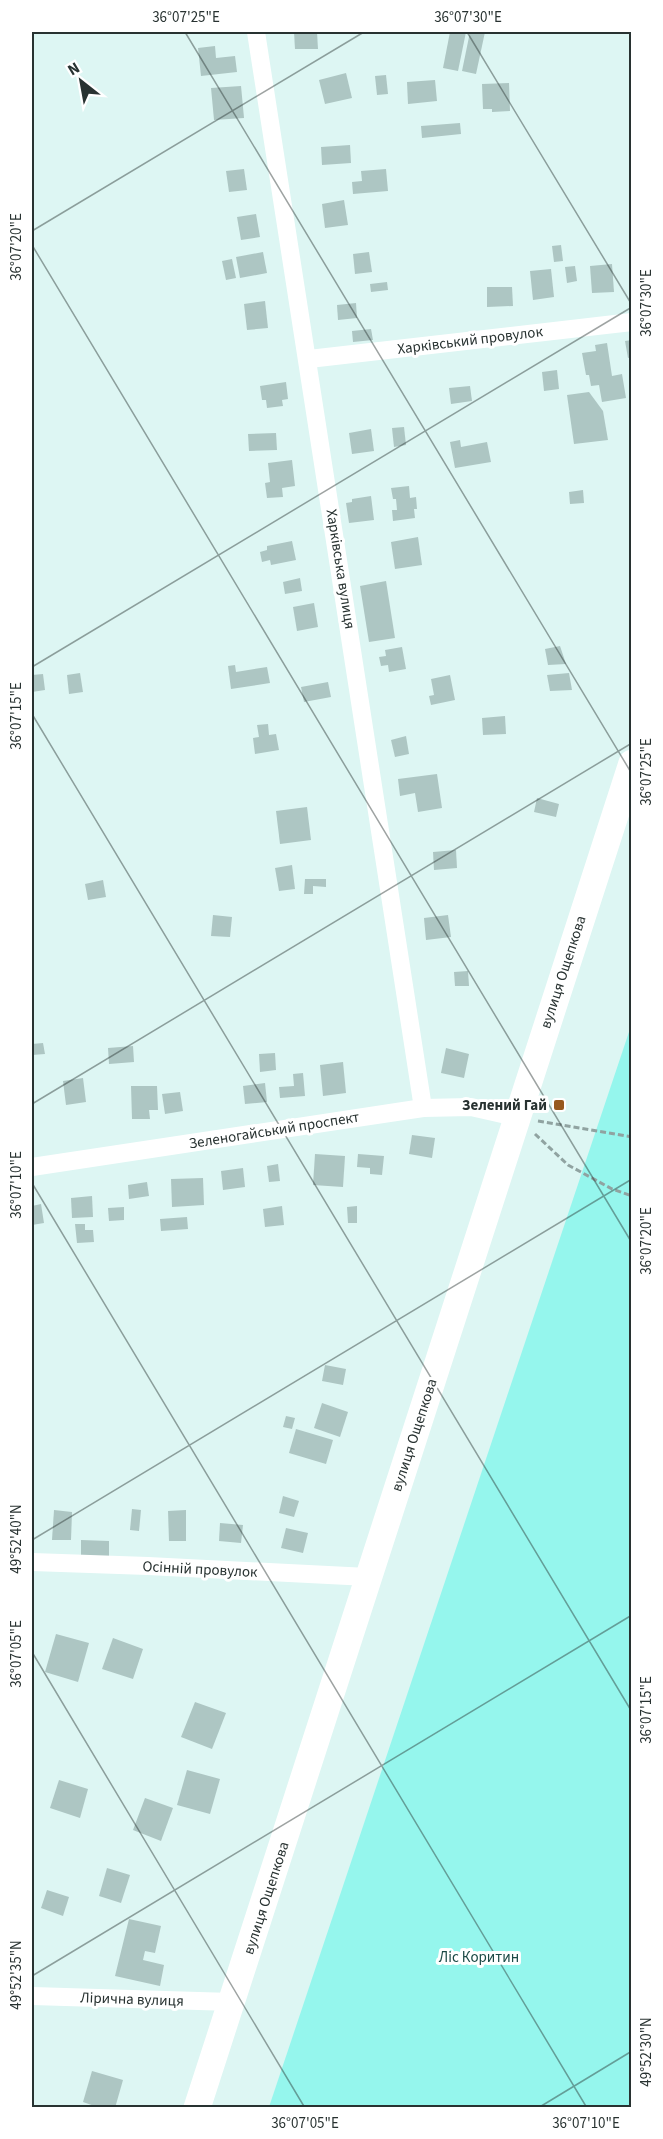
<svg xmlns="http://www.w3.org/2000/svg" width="663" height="2139" viewBox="0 0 663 2139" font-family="'Source Sans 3',sans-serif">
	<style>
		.green { fill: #95f6ed }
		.building { fill: #adc6c3 }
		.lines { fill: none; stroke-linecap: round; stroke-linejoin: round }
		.path { stroke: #90a3a1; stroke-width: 3; stroke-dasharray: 6 3; stroke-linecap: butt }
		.minor { stroke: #fff; stroke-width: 18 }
		.highway { stroke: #fff; stroke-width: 27 }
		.ticks { fill: none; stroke: #283231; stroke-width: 1.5; stroke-opacity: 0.45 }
		.poi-dot { fill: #97591e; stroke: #fff; stroke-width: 2 }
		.labels { text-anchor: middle; stroke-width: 6; stroke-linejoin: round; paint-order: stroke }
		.street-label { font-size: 15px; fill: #283231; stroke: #fff }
		.poi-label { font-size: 15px; font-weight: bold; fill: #283231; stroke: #fff; text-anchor: end }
		.park-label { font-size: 15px; fill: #1b4945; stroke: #fff }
		.neatline { fill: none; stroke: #283231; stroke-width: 2 }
		.ticks-label { font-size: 15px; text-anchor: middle; fill: #283231 }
	</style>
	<rect width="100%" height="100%" fill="#ddf6f3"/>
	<!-- green -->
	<path class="green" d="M631 1026V2107H269Z"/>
	<!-- building -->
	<g class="building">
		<path d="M294 32H317L318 49H295Z"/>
		<path d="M450 32H466L458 71 443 68Z"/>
		<path d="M470 32H485L476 74 462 71Z"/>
		<path d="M215 46 216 58 235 56 237 72 201 76 198 48Z"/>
		<path d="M346 73 352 98 325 104 319 80Z"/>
		<path d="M386 75 388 94 377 95 375 76Z"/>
		<path d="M435 80 437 101 408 104 407 82Z"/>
		<path d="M509 83 510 111 492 112V109H483L482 84Z"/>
		<path d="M241 86 244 118 214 120 211 88Z"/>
		<path d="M460 123 461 134 422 138 421 126Z"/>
		<path d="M350 145 351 163 322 165 321 147Z"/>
		<path d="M244 169 247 190 229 192 226 171Z"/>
		<path d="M386 169 388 191 353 194 352 182 362 181 361 171Z"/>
		<path d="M344 200 348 225 325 228 322 204Z"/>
		<path d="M256 214 260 237 241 240 237 217Z"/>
		<path d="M561 245 563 261 554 262 552 246Z"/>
		<path d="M263 252 267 273 240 278 236 257Z"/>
		<path d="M369 252 372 272 355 274 353 254Z"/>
		<path d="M232 259 236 278 226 280 222 261Z"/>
		<path d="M612 264 614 292 592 293 590 266Z"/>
		<path d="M575 266 577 281 567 283 565 267Z"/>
		<path d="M551 269 554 297 533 300 530 271Z"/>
		<path d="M387 282 388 290 371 292 370 284Z"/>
		<path d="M487 287H512L513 306 487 307Z"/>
		<path d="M265 301 268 328 247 330 244 304Z"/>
		<path d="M356 303 357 318 338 320 337 305Z"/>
		<path d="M371 329 373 340 353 342 352 331Z"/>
		<path d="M632 340V357L628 358 625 341Z"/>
		<path d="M607 343 612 376 622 374 626 398 602 402 599 385 591 386 589 375H586L582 353 596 351 595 345Z"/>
		<path d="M557 370 559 389 544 391 542 372Z"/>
		<path d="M286 382 288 399 282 400 283 406 267 408 266 400H262L260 386Z"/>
		<path d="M470 386 472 401 451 404 449 388Z"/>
		<path d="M589 392 603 411 608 440 574 444 567 395Z"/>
		<path d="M404 427 406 445 394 447 392 428Z"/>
		<path d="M371 429 374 451 352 454 349 433Z"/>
		<path d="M276 433 277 450 249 451 248 434Z"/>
		<path d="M460 440 461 447 487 442 491 462 455 468 450 442Z"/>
		<path d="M292 460 295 486 282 488 283 497 267 498 265 483 270 482 268 463Z"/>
		<path d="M409 486 410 498 416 497 417 509H414L415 518 393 521 392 510H397L396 499H393L391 488Z"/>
		<path d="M583 490 584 503 570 504 569 492Z"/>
		<path d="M371 496 374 520 349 523 346 503 352 502V499Z"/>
		<path d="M418 537 422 565 395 569 391 542Z"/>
		<path d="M292 541 296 560 271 565 270 560 262 562 260 552 267 550V546Z"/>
		<path d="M300 578 302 591 285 594 283 582Z"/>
		<path d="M386 581 395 638 369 642 360 586Z"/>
		<path d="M314 603 318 627 297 631 293 607Z"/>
		<path d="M560 646 566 664 548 665 545 649Z"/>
		<path d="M402 647 406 669 389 672 388 665 381 666 379 657 386 656 385 650Z"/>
		<path d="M235 665 236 672 267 667 270 683 231 689 228 666Z"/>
		<path d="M80 673 83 692 69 694 67 675Z"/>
		<path d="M569 673 572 690 550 691 547 675Z"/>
		<path d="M43 674 45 690 32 692V675Z"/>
		<path d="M450 675 455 700 431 705 429 696 434 695 431 679Z"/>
		<path d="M328 682 331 697 304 702 301 687Z"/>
		<path d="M505 716 506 734 483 735 482 718Z"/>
		<path d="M268 724 269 735 276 734 279 750 255 754 253 738 259 737 257 725Z"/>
		<path d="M406 736 409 754 395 757 391 740Z"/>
		<path d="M437 774 442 808 418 812 415 793 400 796 398 779Z"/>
		<path d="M537 798 559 804 556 817 534 812Z"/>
		<path d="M307 807 311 840 280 844 276 811Z"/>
		<path d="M456 850 457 868 434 870 433 852Z"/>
		<path d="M292 865 295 889 279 891 275 868Z"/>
		<path d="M305 879H326V887L313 886V894H304Z"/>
		<path d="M103 880 106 897 88 900 85 884Z"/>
		<path d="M213 915 232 917 230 937 211 936Z"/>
		<path d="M448 915 451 937 426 940 424 918Z"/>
		<path d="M468 971 469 986H455L454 972Z"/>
		<path d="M43 1043 45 1054 32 1055V1044Z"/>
		<path d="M133 1046 134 1062 109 1064 108 1048Z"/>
		<path d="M446 1048 469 1054 464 1078 441 1073Z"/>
		<path d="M275 1053 276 1070 260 1072 259 1054Z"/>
		<path d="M343 1062 346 1093 323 1096 320 1065Z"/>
		<path d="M303 1073 305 1096 280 1098 279 1087 294 1086 293 1074Z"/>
		<path d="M83 1078 86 1102 66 1105 63 1081Z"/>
		<path d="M265 1083 267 1102 245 1104 243 1086Z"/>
		<path d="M131 1086H157L158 1110H149L150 1119H132Z"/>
		<path d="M180 1092 183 1111 165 1114 162 1094Z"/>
		<path d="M412 1135 435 1138 432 1158 409 1154Z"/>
		<path d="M315 1154 345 1156 343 1187 313 1185Z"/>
		<path d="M358 1154 384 1156 382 1175 370 1174V1168L357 1167Z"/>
		<path d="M278 1164 280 1181 269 1182 267 1166Z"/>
		<path d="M243 1168 245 1187 223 1190 221 1171Z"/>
		<path d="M203 1178 204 1205 172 1207 171 1179Z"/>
		<path d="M147 1182 149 1196 129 1199 128 1185Z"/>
		<path d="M92 1196 93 1217 72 1218 71 1198Z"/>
		<path d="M41 1204 44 1223 32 1225V1206Z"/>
		<path d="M282 1206 284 1225 265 1227 263 1209Z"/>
		<path d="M357 1206V1223H348L347 1207Z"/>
		<path d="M124 1207V1220L109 1221 108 1208Z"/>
		<path d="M187 1217 188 1229 161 1231 160 1219Z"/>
		<path d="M75 1224H85V1230H93L94 1242 77 1243Z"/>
		<path d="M325 1365 346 1369 343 1385 322 1381Z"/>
		<path d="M322 1403 348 1412 340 1437 314 1428Z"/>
		<path d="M286 1416 295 1418 292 1429 283 1427Z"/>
		<path d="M296 1429 333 1440 326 1464 289 1453Z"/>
		<path d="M283 1496 299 1501 294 1517 279 1513Z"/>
		<path d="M132 1509 141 1510 139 1531 130 1530Z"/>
		<path d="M54 1510 72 1512 71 1540H52Z"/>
		<path d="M186 1510V1541H169L168 1511Z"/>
		<path d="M220 1523 243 1525 241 1543 219 1541Z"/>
		<path d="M286 1528 308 1533 303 1553 281 1548Z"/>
		<path d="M81 1540 109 1541V1557L81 1556Z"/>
		<path d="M56 1634 89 1643 78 1682 45 1672Z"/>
		<path d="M113 1638 143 1649 133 1679 102 1669Z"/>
		<path d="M195 1702 226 1713 212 1749 181 1737Z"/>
		<path d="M187 1770 220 1779 210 1814 177 1805Z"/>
		<path d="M59 1780 88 1789 80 1818 50 1808Z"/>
		<path d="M145 1798 173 1808 161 1841 133 1830Z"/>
		<path d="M107 1868 130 1875 121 1903 99 1896Z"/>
		<path d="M47 1890 69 1897 63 1916 41 1908Z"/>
		<path d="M129 1919 161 1926 155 1953 145 1951 143 1960 164 1965 160 1986 115 1976Z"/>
		<path d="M92 2071 123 2080 115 2108H100L83 2102Z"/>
	</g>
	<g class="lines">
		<!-- path -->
		<g class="path">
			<path d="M538 1121 632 1137"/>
			<path d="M535 1134 568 1165 612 1189 632 1196"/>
		</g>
		<!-- minor -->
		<g class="minor">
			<path d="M256 32 423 1108"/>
			<path d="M309 359 632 322"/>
			<path d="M32 1167 423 1108 471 1107 516 1117"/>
			<path d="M32 1562 148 1566 368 1577"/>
			<path d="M32 1996 232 2002"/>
		</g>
		<!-- highway -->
		<path class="highway" d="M197 2108 632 763"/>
	</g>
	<!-- ticks -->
	<path class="ticks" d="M185 32 632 774M467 32 632 305M32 231 364 32M32 245 632 1243M32 667 632 307M32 714 632 1712M32 1104 632 743M32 1183 587 2108M32 1540 632 1179M32 1652 305 2108M32 1976 632 1615M538 2108 632 2051"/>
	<!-- markers -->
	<rect class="poi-dot" x="553" y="1099" width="12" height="12" rx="3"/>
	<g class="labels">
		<!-- street labels -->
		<g class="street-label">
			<text transform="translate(470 340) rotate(-7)" y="5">Харківський провулок</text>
			<text transform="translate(341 569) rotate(81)" y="5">Харківська вулиця</text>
			<text transform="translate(563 972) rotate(-72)" y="5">вулиця Ощепкова</text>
			<text transform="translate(274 1130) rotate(-9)" y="5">Зеленогайський проспект</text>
			<text transform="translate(414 1435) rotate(-72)" y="5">вулиця Ощепкова</text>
			<text transform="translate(200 1569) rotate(3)" y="5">Осінній провулок</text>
			<text transform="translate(266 1898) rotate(-72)" y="5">вулиця Ощепкова</text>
			<text transform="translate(132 1999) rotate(2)" y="5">Лірична вулиця</text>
		</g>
		<!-- poi labels -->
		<g class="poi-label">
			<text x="547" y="1110">Зелений Гай</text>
		</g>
		<!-- park labels -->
		<g class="park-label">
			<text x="479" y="1962">Ліс Коритин</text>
		</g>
	</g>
	<!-- border -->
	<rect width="663" height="2139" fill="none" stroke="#ffffff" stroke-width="66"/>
	<!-- north arrow -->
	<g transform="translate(81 81) rotate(329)" stroke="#ffffff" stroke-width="4.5" paint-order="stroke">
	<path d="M0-4.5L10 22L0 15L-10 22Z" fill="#283231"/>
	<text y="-9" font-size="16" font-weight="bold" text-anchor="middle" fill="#283231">N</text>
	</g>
	<rect x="33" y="33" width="597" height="2073" class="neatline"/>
	<g class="ticks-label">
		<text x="186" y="22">36°07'25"E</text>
		<text x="468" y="22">36°07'30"E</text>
		<text transform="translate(16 247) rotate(-90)" y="5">36°07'20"E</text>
		<text transform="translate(646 303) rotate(-90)" y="5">36°07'30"E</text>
		<text transform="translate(16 716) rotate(-90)" y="5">36°07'15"E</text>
		<text transform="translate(646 772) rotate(-90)" y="5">36°07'25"E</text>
		<text transform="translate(16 1185) rotate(-90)" y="5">36°07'10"E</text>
		<text transform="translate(646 1241) rotate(-90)" y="5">36°07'20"E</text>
		<text transform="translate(16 1539) rotate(-90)" y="5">49°52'40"N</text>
		<text transform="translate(16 1654) rotate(-90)" y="5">36°07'05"E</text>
		<text transform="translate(646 1710) rotate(-90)" y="5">36°07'15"E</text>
		<text transform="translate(16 1975) rotate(-90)" y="5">49°52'35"N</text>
		<text transform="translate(646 2052) rotate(-90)" y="5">49°52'30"N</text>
		<text x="305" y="2128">36°07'05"E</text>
		<text x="586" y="2128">36°07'10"E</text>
	</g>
</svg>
